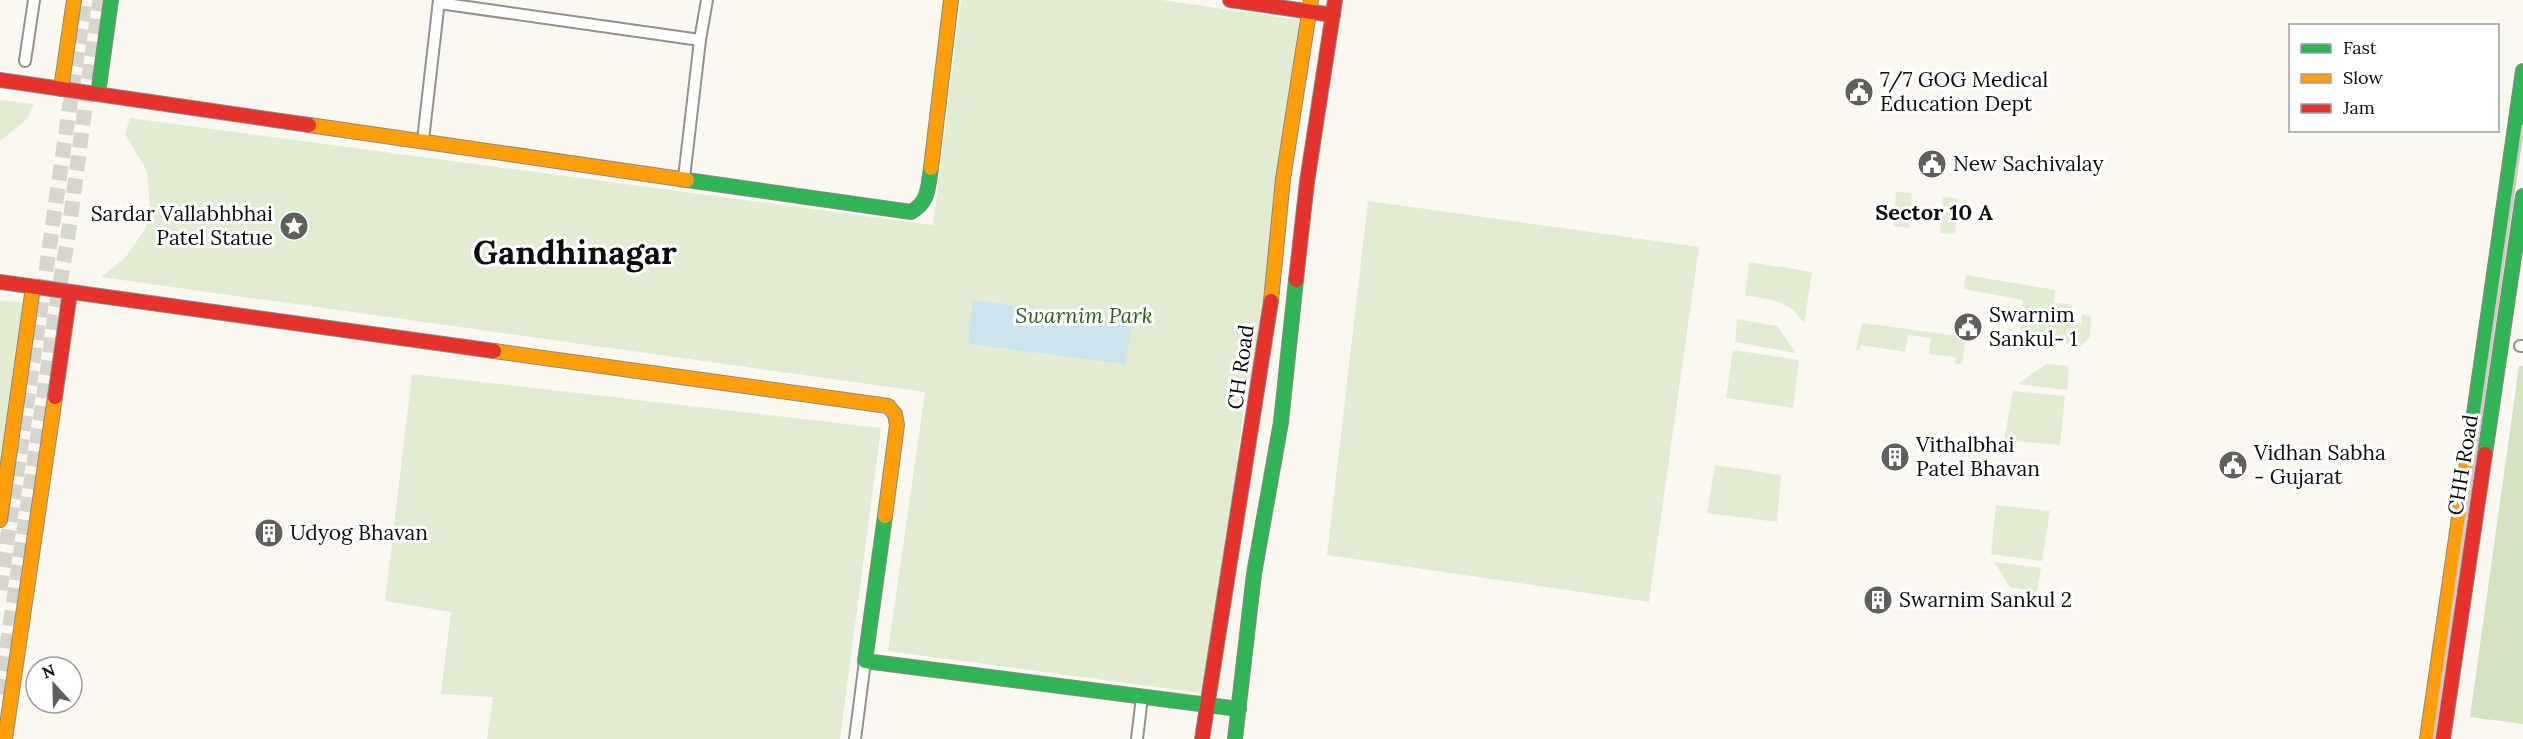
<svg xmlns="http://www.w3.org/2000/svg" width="2523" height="739" viewBox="0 0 2523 739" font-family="Lora,serif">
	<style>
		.green { fill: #e2ecd3 }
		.forest { fill: #d4e3c2 }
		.water { fill: #cbe3ef }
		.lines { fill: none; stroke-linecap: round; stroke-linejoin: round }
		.secondary-tunnel { stroke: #d6d5ce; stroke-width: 15; stroke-dasharray: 15 8; stroke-linecap: butt }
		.street-casing { stroke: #93928f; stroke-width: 14 }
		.fast-casing { stroke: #8a8985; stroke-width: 16 }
		.slow-casing { stroke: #8a8985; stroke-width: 16 }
		.jam-casing { stroke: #8a8985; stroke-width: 16 }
		.street { stroke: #fefefd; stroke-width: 10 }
		.fast { stroke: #30b455; stroke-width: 14 }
		.slow { stroke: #ff9f0a; stroke-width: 14 }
		.jam { stroke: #e5322d; stroke-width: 14 }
		.rail { stroke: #d5c7c6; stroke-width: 3 }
		.labels { text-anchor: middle; stroke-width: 6; stroke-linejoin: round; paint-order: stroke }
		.poi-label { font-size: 21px; fill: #0c0c0c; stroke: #fff; text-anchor: start }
		.park-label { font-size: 21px; font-style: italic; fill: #2f5c24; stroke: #fff }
		.street-label { font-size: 21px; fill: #0c0c0c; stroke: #fff }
		.neighbourhood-label { font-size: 22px; font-weight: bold; fill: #0c0c0c; stroke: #fff }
		.town-label { font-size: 33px; font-weight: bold; fill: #0c0c0c; stroke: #fff }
	</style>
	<rect width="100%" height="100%" fill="#faf8f0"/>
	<!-- green -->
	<g class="green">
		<path d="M961 0H1162L1299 20 1262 335 1244 407 1208 694 888 651 925 392 101 277 125 258 146 228 150 207 147 171 125 134 130 118 933 225Z"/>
		<path d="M0 100 34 104 27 119 0 141Z"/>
		<path d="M1896 192 1912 193 1909 228 1893 226Z"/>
		<path d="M1943 197 1959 199 1955 234 1940 233Z"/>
		<path d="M1368 201 1699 247 1649 602 1327 555Z"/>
		<path d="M1749 262 1812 272 1804 324C1791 299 1770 300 1745 295Z"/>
		<path d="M1966 275 2055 290 2054 303 2071 304 2070 324 2081 325 2082 314 2091 316 2090 338 2080 346 2041 339 2019 350 2023 300 1964 289Z"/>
		<path d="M0 300 24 303 0 469Z"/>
		<path d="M1737 319 1777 326 1796 353 1735 342Z"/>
		<path d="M1862 323 1966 337 1962 364H1955L1956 357 1929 354 1931 338 1908 335 1905 352 1861 345 1859 350H1856Z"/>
		<path d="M1733 350 1799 360 1793 408 1726 398Z"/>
		<path d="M2046 364 2069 366 2067 390 2018 384Z"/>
		<path d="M412 374 881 428 840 739H487L493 697 441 694 451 612 385 601Z"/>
		<path d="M2013 391 2065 396 2060 445 2004 440Z"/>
		<path d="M1715 465 1781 475 1777 522 1707 513Z"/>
		<path d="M1996 505 2050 511 2042 561 1991 554Z"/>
		<path d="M1994 562 2041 568 2037 592 2010 587Z"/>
	</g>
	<!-- forest -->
	<path class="forest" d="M2519 366H2523V724L2470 717Z"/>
	<!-- water -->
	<path class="water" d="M973 300 1132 322 1125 364 968 344Z"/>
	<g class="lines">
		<!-- secondary-tunnel -->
		<g class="secondary-tunnel">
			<path d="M0 590 85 0"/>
			<path d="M0 694 50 353C54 313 62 275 68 236 79 157 88 78 100 0"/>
		</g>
		<!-- street casing -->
		<g class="street-casing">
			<g id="street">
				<path d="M439 3 700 40"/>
				<path d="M25 61 34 0"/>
				<path d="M423 140 439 0"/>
				<path d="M684 178 700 40 707 0"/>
				<path d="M2520 346H2523"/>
				<path d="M855 739 865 661"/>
				<path d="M1137 739 1142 697"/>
			</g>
		</g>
		<!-- fast casing -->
		<g class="fast-casing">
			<g id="fast">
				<path d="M98 94 111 0"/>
				<path d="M687 180 911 212C929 202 928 187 931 168"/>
				<path d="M2485 454 2523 196"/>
				<path d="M2468 456 2523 71"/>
				<path d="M885 516 865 661 1239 709"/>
				<path d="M1235 739 1254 574 1281 422 1296 280"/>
			</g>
		</g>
		<!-- slow casing -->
		<g class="slow-casing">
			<g id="slow">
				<path d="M61 89 74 0"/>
				<path d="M309 125 687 180"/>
				<path d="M931 168 951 0"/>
				<path d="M1271 301 1283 179 1311 0"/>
				<path d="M494 351 888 406 895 414 897 425 885 516"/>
				<path d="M0 520 33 287"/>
				<path d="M5 739 55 397"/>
				<path d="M2427 739 2468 456"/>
			</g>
		</g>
		<!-- jam casing -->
		<g class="jam-casing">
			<g id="jam">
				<path d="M1230 0 1333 15"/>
				<path d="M0 80 309 125"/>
				<path d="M1296 280 1307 182 1335 0"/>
				<path d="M0 282 494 351"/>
				<path d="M55 397 70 292"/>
				<path d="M1202 739 1271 301"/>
				<path d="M2443 739 2485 454"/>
			</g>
		</g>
		<!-- street -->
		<use href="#street" class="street"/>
		<!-- fast -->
		<use href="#fast" class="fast"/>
		<!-- slow -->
		<use href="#slow" class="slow"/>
		<!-- jam -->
		<use href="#jam" class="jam"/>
		<!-- rail -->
		<path class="rail" d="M2434 739 2523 126"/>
	</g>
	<!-- icons -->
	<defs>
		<g id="civic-disc" transform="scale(1.5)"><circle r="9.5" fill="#5f5f5c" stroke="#fff"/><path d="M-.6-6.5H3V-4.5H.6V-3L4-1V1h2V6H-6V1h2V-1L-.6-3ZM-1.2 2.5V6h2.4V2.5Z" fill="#fff"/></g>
		<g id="sight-disc" transform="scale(1.5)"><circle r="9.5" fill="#5f5f5c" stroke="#fff"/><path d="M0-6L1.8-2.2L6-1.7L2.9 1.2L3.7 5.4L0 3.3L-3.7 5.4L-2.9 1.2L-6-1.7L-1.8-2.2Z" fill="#fff"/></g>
		<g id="building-disc" transform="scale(1.5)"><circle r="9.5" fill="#5f5f5c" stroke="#fff"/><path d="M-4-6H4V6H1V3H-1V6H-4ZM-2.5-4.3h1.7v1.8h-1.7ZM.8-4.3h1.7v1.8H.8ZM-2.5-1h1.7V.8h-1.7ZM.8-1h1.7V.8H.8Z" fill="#fff"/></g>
	</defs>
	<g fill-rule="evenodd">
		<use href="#civic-disc" x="1859" y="92"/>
		<use href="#civic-disc" x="1932" y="164"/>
		<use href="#sight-disc" x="294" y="226"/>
		<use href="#civic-disc" x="1968" y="327"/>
		<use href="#building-disc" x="1895" y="457"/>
		<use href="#civic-disc" x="2233" y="465"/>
		<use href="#building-disc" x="269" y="533"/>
		<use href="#building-disc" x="1878" y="600"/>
	</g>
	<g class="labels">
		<!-- poi labels -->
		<g class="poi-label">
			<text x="1880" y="87">7/7 GOG Medical<tspan x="1880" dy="24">Education Dept</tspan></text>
			<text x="1953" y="171">New Sachivalay</text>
			<text x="273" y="221" text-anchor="end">Sardar Vallabhbhai<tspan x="273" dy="24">Patel Statue</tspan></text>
			<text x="1989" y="322">Swarnim<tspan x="1989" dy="24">Sankul- 1</tspan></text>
			<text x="1916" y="452">Vithalbhai<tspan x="1916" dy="24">Patel Bhavan</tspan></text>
			<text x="2254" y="460">Vidhan Sabha<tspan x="2254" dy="24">- Gujarat</tspan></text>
			<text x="290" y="540">Udyog Bhavan</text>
			<text x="1899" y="607">Swarnim Sankul 2</text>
		</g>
		<!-- park labels -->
		<g class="park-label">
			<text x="1084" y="323">Swarnim Park</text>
		</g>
		<!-- street labels -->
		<g class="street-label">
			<text transform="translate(1241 367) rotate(-82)" y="7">CH Road</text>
			<text transform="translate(2463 465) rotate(-81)" y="7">CHH Road</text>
		</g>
		<!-- neighbourhood labels -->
		<g class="neighbourhood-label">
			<text x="1934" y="220">Sector 10 A</text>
		</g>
		<!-- town labels -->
		<g class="town-label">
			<text x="575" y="264">Gandhinagar</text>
		</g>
	</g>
	<!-- legend -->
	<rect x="2289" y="24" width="210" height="108" fill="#ffffff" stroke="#9e9e9e" stroke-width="1.5"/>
	<rect x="2301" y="44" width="30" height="9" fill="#30b455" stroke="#9e9e9e" stroke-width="1.5"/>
	<text x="2343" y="54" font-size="18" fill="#0c0c0c">Fast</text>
	<rect x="2301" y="74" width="30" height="9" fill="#ff9f0a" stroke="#9e9e9e" stroke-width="1.5"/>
	<text x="2343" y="84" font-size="18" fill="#0c0c0c">Slow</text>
	<rect x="2301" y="104" width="30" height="9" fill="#e5322d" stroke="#9e9e9e" stroke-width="1.5"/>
	<text x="2343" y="114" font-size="18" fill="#0c0c0c">Jam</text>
	<!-- north arrow -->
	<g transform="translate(54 685) rotate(338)"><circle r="28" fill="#ffffff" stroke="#9e9e9e" stroke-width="1.5"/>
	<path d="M0-4.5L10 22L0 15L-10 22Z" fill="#5f5f5c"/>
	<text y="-9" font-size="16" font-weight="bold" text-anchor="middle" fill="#0c0c0c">N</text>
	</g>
</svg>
